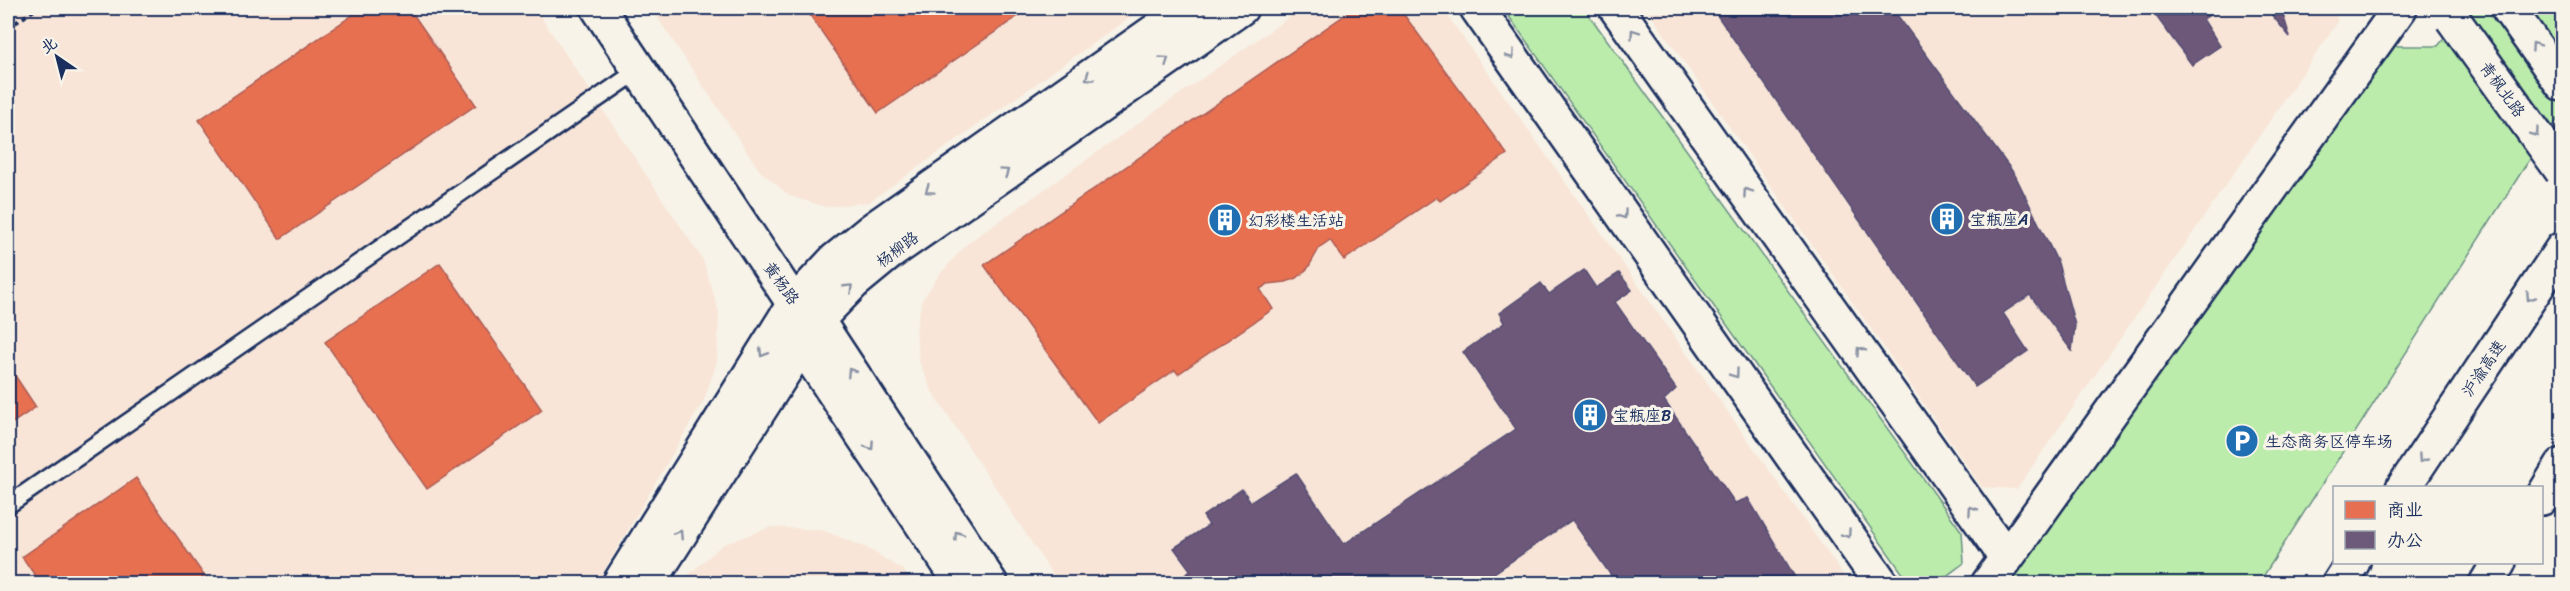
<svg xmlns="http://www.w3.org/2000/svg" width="2570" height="591" viewBox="0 0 2570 591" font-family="Sriracha,'LXGW WenKai TC',sans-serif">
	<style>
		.built { fill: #f8e5d7 }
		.green { fill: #bbecab; stroke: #6b8e84; stroke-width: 1.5 }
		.shops { fill: #e76f51; stroke: #aa5c55; stroke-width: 1.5 }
		.offices { fill: #6d597a; stroke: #544c72; stroke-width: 1.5 }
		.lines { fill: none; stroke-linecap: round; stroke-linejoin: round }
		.lane-casing { stroke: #1b2f5e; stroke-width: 21 }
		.street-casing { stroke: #1b2f5e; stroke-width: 38 }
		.secondary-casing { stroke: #1b2f5e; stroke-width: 38 }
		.highway-casing { stroke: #1b2f5e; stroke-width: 38 }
		.path { stroke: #1b2f5e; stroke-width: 4; stroke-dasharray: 4.5 4.5; stroke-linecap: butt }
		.lane { stroke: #f7f3e8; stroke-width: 16 }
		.street { stroke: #f7f3e8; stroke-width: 33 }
		.secondary { stroke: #f7f3e8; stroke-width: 33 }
		.highway { stroke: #f7f3e8; stroke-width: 33 }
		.secondary-bridge-casing { stroke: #1b2f5e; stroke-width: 38; stroke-linecap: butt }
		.secondary-bridge { stroke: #f7f3e8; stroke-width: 33 }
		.oneway { stroke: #8991a3 }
		.labels { text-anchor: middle; stroke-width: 6; stroke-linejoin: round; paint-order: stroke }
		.street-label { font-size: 16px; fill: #1b2f5e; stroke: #f7f3e8 }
		.poi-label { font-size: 16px; fill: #1b2f5e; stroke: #f7f3e8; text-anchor: start }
	</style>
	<rect width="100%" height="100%" fill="#f7f3e8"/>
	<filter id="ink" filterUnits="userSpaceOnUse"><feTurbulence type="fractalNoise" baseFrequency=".0167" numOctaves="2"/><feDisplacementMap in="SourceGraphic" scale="12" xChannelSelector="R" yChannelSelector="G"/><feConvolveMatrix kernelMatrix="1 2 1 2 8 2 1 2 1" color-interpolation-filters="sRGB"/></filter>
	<g filter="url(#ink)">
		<!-- built -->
		<g class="built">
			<path d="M8 8H535L703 260 719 312 717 362 704 400 597 583H8Z"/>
			<path d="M651 8H1143L869 202 826 207 790 196 760 171Z"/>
			<path d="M1302 8H1442L1849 583H1058L932 391 919 362 916 331 922 300 940 274 968 243Z"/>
			<path d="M1646 8H2337V23L2017 489 1982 487Z"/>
			<path d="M770 527 822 530 867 548 903 570 912 583H679L722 545Z"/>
		</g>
		<!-- green -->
		<g class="green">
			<path d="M1503 8H1584L1962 532 1964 563C1934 585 1938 587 1903 574Z"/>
			<path d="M2469 8H2562V113L2524 168 2259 583 2009 584 2395 46H2438Z"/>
		</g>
		<!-- shops -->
		<g class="shops">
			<path d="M363 8H409L476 105 280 239 199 120Z"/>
			<path d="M805 8H1030L878 113Z"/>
			<path d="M1355 8H1399L1507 154 1440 201 1437 197 1344 260 1330 240 1320 247 1308 268 1297 278 1286 282 1268 284 1260 289 1273 309 1178 374 1175 370 1098 423 984 265Z"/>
			<path d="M440 263 542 410 427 489 325 342Z"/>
			<path d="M8 365 36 407 8 426Z"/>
			<path d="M136 478 210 584H41L22 557Z"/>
		</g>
		<!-- offices -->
		<g class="offices">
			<path d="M1712 8H1892L2015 175 2058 263 2075 325 2072 351 2030 295 2003 313 2028 351 1975 387Z"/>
			<path d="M2150 8H2221L2203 19 2220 46 2192 65Z"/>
			<path d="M2266 8H2281L2290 37Z"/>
			<path d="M1584 270 1596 288 1619 273 1632 290 1615 302 1676 389 1664 400 1735 503 1748 498 1799 584H1617L1572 520 1478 584H1171L1191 571 1174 548 1209 525 1203 516 1242 489 1251 502 1296 473 1344 544 1516 429 1463 352 1504 323 1499 313 1541 283 1549 294Z"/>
		</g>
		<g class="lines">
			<!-- lane casing -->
			<g class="lane-casing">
				<path id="lane" d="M8 505 639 70"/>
			</g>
			<!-- street casing -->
			<g class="street-casing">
				<g id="street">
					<path d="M1477 8 1882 584"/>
					<path d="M1616 8 2006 557"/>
				</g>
			</g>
			<!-- secondary casing -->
			<g class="secondary-casing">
				<g id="secondary">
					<path d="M598 8 794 304 817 320 991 584"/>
					<path d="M2508 8 2562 84"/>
					<path d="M798 323 801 343 962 584"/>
					<path d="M619 584 794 304 835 260 872 230 1188 8"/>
					<path d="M648 584 817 320 854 282 888 254 1241 8"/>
					<path d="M1988 584 2400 8"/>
				</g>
			</g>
			<!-- highway casing -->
			<g class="highway-casing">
				<g id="highway">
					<path d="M2403 488 2562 249"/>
					<path d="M2542 498 2562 465"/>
					<path d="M2339 584 2353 562"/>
					<path d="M2486 584 2499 562"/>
				</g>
			</g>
			<!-- path -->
			<path class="path" d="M8 28 37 8"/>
			<!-- lane -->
			<use href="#lane" class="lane"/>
			<!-- street -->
			<use href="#street" class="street"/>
			<!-- secondary -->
			<use href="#secondary" class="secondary"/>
			<!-- highway -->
			<use href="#highway" class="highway"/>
			<!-- secondary-bridge casing -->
			<g class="secondary-bridge-casing">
				<path id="secondary-bridge" d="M2452 18 2562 171"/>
			</g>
			<!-- secondary-bridge -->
			<use href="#secondary-bridge" class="secondary-bridge"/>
		</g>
		<!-- one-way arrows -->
		<defs><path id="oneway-chevron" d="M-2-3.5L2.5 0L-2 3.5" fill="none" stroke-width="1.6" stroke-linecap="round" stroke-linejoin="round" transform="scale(1.5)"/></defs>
		<g class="oneway">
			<use href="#oneway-chevron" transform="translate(1634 33) rotate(-125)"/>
			<use href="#oneway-chevron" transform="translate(2535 46) rotate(-125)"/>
			<use href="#oneway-chevron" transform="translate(1511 55) rotate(55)"/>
			<use href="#oneway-chevron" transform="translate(1165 60) rotate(-35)"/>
			<use href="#oneway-chevron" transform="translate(1089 77) rotate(145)"/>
			<use href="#oneway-chevron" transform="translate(2535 133) rotate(54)"/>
			<use href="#oneway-chevron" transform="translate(1005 172) rotate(-35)"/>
			<use href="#oneway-chevron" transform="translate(929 190) rotate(145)"/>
			<use href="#oneway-chevron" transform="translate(1747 192) rotate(-125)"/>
			<use href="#oneway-chevron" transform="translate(1623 215) rotate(55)"/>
			<use href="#oneway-chevron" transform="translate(849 288) rotate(-44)"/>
			<use href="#oneway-chevron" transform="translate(2530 297) rotate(124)"/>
			<use href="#oneway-chevron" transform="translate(1860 351) rotate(-125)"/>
			<use href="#oneway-chevron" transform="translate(763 353) rotate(122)"/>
			<use href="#oneway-chevron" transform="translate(851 372) rotate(-123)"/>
			<use href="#oneway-chevron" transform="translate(1735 374) rotate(55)"/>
			<use href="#oneway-chevron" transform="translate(870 446) rotate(56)"/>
			<use href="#oneway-chevron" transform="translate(2422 459) rotate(124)"/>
			<use href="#oneway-chevron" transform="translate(1972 510) rotate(-125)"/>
			<use href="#oneway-chevron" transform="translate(679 534) rotate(-57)"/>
			<use href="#oneway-chevron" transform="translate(1847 534) rotate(55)"/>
			<use href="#oneway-chevron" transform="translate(958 535) rotate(-123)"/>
		</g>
	</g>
	<!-- icons -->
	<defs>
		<g id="building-disc" transform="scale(1.725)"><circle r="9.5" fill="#1f6fb2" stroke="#f7f3e8"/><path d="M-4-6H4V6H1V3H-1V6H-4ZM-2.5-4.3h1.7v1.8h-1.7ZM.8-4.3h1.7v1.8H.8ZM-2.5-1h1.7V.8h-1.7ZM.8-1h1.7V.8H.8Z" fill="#fff"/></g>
		<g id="parking-disc" transform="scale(1.725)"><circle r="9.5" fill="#1f6fb2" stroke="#f7f3e8"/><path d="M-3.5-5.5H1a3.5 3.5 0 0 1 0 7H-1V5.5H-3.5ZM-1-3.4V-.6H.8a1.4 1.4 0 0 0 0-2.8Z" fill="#fff"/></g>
	</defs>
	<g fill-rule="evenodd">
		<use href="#building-disc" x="1947" y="219"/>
		<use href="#building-disc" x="1225" y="220"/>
		<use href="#building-disc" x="1590" y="415"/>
		<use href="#parking-disc" x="2242" y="441"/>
	</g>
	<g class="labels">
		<!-- street labels -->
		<g class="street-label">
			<text transform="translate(2503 89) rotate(54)" y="6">青枫北路</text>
			<text transform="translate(897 249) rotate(-37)" y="6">杨柳路</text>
			<text transform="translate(782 283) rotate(54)" y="6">黄杨路</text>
			<text transform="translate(2483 368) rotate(-56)" y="6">沪渝高速</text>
		</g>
		<!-- poi labels -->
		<g class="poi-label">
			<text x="1970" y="225">宝瓶座A</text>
			<text x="1248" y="226">幻彩楼生活站</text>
			<text x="1613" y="421">宝瓶座B</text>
			<text x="2265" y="447">生态商务区停车场</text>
		</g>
	</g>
	<!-- margin -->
	<rect width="2570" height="591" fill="none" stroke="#f7f3e8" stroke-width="30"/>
	<rect x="15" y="15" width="2540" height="561" fill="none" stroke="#1b2f5e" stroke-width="2" filter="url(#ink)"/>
	<!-- legend -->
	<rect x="2333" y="486" width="210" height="78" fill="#f7f3e8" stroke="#9fa5b1" stroke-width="1.5"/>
	<rect x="2345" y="501" width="30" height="18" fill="#e76f51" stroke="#9fa5b1" stroke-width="1.5"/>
	<text x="2387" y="516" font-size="18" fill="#1b2f5e">商业</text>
	<rect x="2345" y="531" width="30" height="18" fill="#6d597a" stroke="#9fa5b1" stroke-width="1.5"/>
	<text x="2387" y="546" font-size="18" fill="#1b2f5e">办公</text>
	<!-- north arrow -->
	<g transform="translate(57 57) rotate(325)" stroke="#f7f3e8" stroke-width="4.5" paint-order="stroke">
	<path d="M0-4.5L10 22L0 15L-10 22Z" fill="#1b2f5e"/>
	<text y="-9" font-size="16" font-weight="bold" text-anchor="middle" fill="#1b2f5e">北</text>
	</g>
</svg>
